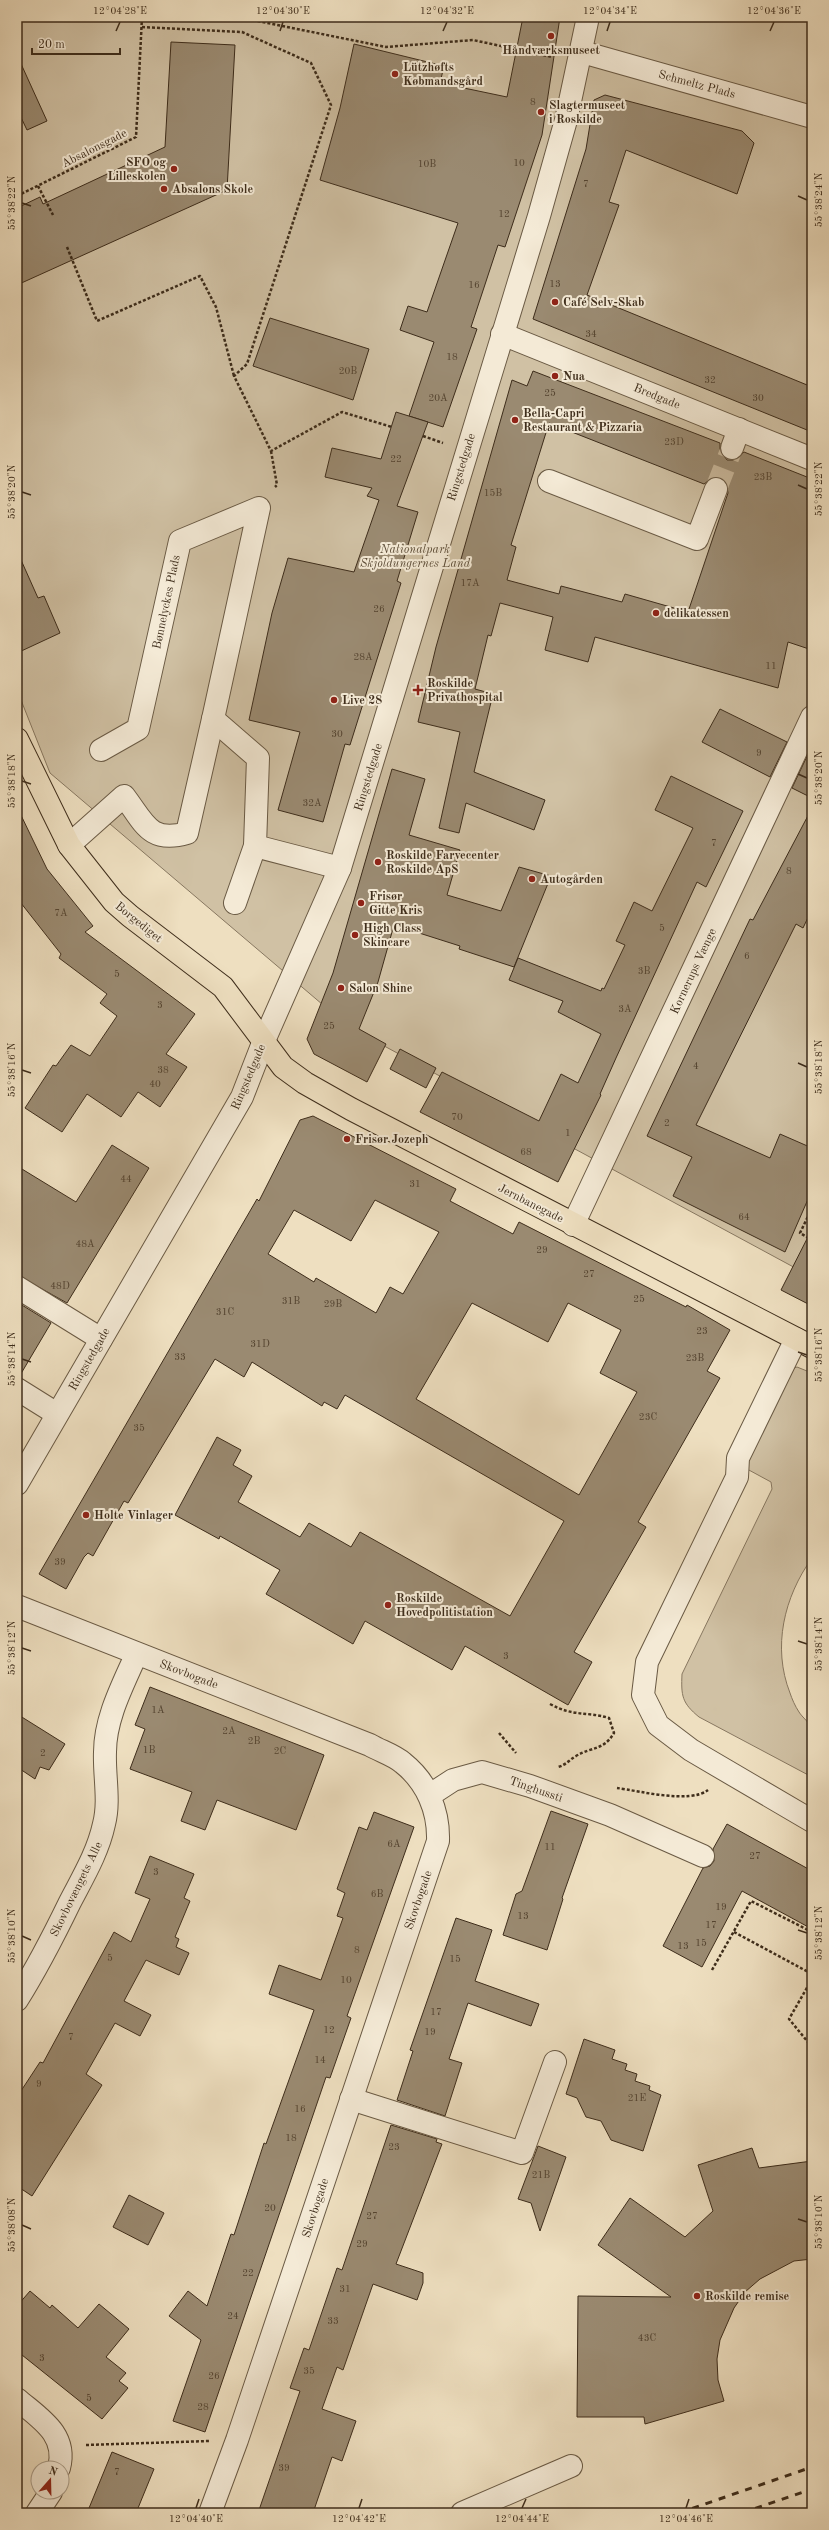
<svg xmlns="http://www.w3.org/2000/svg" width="829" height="2530" viewBox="0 0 829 2530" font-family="'Old Standard TT',serif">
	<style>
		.green { fill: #d0c1a4; stroke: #877760 }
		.building { fill: #9a8a71; stroke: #3e2d1b; fill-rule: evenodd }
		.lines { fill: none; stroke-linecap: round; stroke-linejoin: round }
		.minor-tunnel { stroke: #cbbb9f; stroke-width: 22; stroke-dasharray: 22 11; stroke-linecap: butt }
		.minor-casing { stroke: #6a5a44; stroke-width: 24 }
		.major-casing { stroke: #3e2d1b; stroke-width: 24 }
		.path { stroke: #3e2d1b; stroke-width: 2.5; stroke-dasharray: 3 2; stroke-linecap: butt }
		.minor { stroke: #f4ead6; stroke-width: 22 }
		.major { stroke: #eedfc0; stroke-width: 22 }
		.rail { stroke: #3e2d1b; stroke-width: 3; stroke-dasharray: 7 7; stroke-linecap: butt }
		.ticks { fill: none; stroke: #3e2d1b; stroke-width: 1.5 }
		.poi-dot { fill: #8f2418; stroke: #f4ead6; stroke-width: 1.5 }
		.labels { text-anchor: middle; stroke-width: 4; stroke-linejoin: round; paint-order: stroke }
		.number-label { font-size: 10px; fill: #554430 }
		.poi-label { font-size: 12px; font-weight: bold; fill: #3e2d1b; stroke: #f4ead6; text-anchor: start }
		.street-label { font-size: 12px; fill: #3e2d1b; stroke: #f4ead6 }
		.park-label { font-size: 12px; font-style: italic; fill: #5b4b36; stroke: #f4ead6 }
		.neatline { fill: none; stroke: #3e2d1b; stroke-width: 1.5 }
		.ticks-label { font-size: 10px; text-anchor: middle; fill: #3e2d1b }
	</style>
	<rect width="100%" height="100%" fill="#eedfc0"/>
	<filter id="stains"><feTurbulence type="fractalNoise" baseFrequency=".005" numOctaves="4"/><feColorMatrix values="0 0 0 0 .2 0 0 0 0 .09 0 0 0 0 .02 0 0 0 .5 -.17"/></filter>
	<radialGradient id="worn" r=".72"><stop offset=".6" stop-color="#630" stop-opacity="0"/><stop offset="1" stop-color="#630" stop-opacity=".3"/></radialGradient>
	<!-- green -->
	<g class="green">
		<path d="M17 17H812V1277L349 1027 50 773 17 690Z"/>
		<path d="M797 1367 812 1373V1558C784 1597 772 1647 790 1693 792 1699 795 1706 799 1712 802 1717 810 1723 812 1729 815 1739 812 1766 812 1777L699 1717C682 1703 681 1696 682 1674L772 1489 771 1482 747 1469 745 1462 791 1369Z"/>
	</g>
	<!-- building -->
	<g class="building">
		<path d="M523 17H560L542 135 505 247 498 245 471 327 477 329 443 427 409 416 434 342 400 330 408 306 427 312 458 223 320 180 340 108 354 44 444 66 440 83 507 97Z"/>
		<path d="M171 42 235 45 227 190 17 285V208L40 197 43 204 165 147Z"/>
		<path d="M17 55 47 121 27 130 17 109Z"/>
		<path d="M605 95 742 131 754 143 737 194 626 150 609 202 619 205 587 295 812 387V432L533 319 586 149 594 100Z"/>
		<path d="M270 318 369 349 353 400 253 366Z"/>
		<path d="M533 371 720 443V450L727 460H734L744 452 812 479V650L788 642 778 688 595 637 588 662 545 650 553 617 500 603 491 636 488 635 475 689 493 694 474 772 545 800 534 830 466 803 459 833 439 828 460 732 418 722 436 647 512 380 527 386ZM549 423 704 484 714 477 726 481 728 493 688 612 625 594 622 602 561 586 559 594 507 580 516 547 511 545Z"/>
		<path d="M396 412 428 422 397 506 418 512 397 581 401 583 350 745 345 744 323 822 278 810 300 732 249 720 272 613 288 558 354 572 379 500 367 496 372 488 325 477 332 448 381 459Z"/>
		<path d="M17 551 38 598 44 596 60 633 17 653Z"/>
		<path d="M720 709 787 742 770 777 702 742Z"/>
		<path d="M809 752 812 754V798L792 788Z"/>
		<path d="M392 769 425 779 409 835 460 850 447 895 501 911 519 867 551 876 514 967 459 949 460 946 394 925 378 982 359 1029 386 1044 367 1082 314 1054 307 1039 333 973Z"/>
		<path d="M671 776 743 811 706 887 697 882 616 1058 600 1094 601 1095 558 1182 420 1112 442 1072 539 1121 561 1074 578 1083 601 1034 558 1012 563 1001 509 980 518 958 601 991 602 988 604 989 625 945 616 941 634 902 652 911 693 828 655 810Z"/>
		<path d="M17 807 47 869 93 926 85 932 195 1014 166 1054 187 1067 160 1107 138 1092 121 1117 87 1094 62 1132 25 1108 53 1065 56 1066 71 1045 90 1056 117 1016 100 1003 107 994 59 958 61 954 17 898Z"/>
		<path d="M812 808V909L803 928 796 924 696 1125 770 1158 780 1134 812 1148V1190L785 1252 673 1196 692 1157 647 1136 750 919 753 920Z"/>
		<path d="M400 1049 436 1068 426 1088 390 1069Z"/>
		<path d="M313 1116 456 1189 450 1201 513 1234 519 1222 686 1307 687 1305 730 1330 707 1371 720 1378 638 1522 646 1527 574 1652 592 1662 568 1705 465 1646 452 1670 365 1621 353 1644 266 1594 280 1570 220 1536 219 1539 175 1515 217 1437 241 1450 233 1465 252 1476 238 1502 300 1537 309 1523 351 1547 360 1532 510 1616 564 1521 345 1395 337 1409 324 1402 322 1406 252 1362 244 1377 215 1359 128 1503 124 1501 93 1556 88 1553 84 1557 66 1589 39 1574 257 1199 259 1201 300 1120ZM375 1200 439 1232 403 1294 390 1287 376 1313 316 1278 314 1282 268 1254 294 1210 351 1241ZM472 1303 548 1342 568 1303 621 1330 600 1373 637 1392 579 1495 416 1399Z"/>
		<path d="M112 1145 149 1168 67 1303 17 1275V1166L76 1202Z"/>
		<path d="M812 1229V1306L781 1290Z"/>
		<path d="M17 1302 51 1323 19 1377H17Z"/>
		<path d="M150 1687 324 1755 296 1830 217 1800 205 1830 181 1821 192 1792 130 1769 145 1729 135 1725Z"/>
		<path d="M17 1714 65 1744 49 1770 40 1767 35 1779 17 1767Z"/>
		<path d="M551 1811 588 1824 562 1898 563 1899 547 1950 503 1935 516 1894 522 1891Z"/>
		<path d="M374 1812 414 1827 347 2016 351 2018 330 2078 326 2077 205 2432 173 2421 201 2340 169 2316 188 2291 207 2306 231 2234 234 2235 264 2143 266 2144 314 2010 269 1994 279 1965 321 1980 343 1918 337 1916 345 1893 337 1889 359 1827 367 1830Z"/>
		<path d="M727 1824 812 1871V1929L742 1891 702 1967 663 1946 703 1868 710 1866 714 1861 713 1849Z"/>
		<path d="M150 1856 194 1874 184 1898 190 1901 175 1937 179 1939 176 1947 189 1953 179 1975 146 1960 124 2001 151 2015 140 2036 115 2023 86 2074 102 2085 32 2196 17 2186V2097L40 2062 43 2063 114 1932 131 1942 150 1899 135 1893Z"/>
		<path d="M456 1918 492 1930 475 1981 539 2004 531 2026 468 2003 449 2059 462 2063 445 2116 397 2100 413 2051 410 2050Z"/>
		<path d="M584 2039 615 2050 612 2059 627 2064 625 2070 637 2074 635 2081 650 2086 649 2090 661 2095 643 2151 611 2140 601 2121 586 2117 577 2098 566 2094Z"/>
		<path d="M391 2125 437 2139 436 2142 442 2144 396 2264 423 2273V2283L417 2300 373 2284 343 2370 337 2367 322 2409 356 2421 342 2461 332 2457 313 2513H258L300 2391 290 2388 304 2348 309 2350 337 2268 342 2270Z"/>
		<path d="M538 2146 566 2157 540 2231 531 2203 518 2199Z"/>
		<path d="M752 2148 759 2168 812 2161V2259L794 2261 760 2279 745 2292 734 2308 720 2340 717 2359 718 2380 724 2401 645 2424 644 2417H577L578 2296 671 2297 598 2245 630 2198 685 2237 713 2211 698 2165Z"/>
		<path d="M129 2195 164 2213 148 2245 113 2227Z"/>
		<path d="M30 2291 50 2308 52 2305 78 2328 99 2304 129 2329 106 2357 126 2373 119 2381 128 2388 102 2419 17 2351V2306Z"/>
		<path d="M112 2452 154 2469 136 2513H87Z"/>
	</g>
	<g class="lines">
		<!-- minor-tunnel -->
		<path class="minor-tunnel" d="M716 489 732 448"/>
		<!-- minor casing -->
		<g class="minor-casing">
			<g id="minor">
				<path d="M582 52 812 117"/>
				<path d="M502 334 812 459"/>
				<path d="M732 448 739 429"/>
				<path d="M549 481 697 539 716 489"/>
				<path d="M101 750 138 729 180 541 259 508 213 719 258 758 255 846 340 868"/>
				<path d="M69 845 124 796C144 822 149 844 187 833L213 719"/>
				<path d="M235 903 255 846"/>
				<path d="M573 1225 812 717"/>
				<path d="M17 1287 101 1339"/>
				<path d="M796 1339 738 1458 737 1477 647 1662 643 1695 658 1725 691 1750 812 1821"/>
				<path d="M17 1389 57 1414"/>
				<path d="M17 1484 242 1097 263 1043 340 868 539 216 566 120 588 17"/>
				<path d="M17 1606 370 1745C380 1751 394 1755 403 1763 427 1782 439 1811 438 1841L237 2440 210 2513"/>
				<path d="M430 1795 453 1780 482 1772 530 1786 610 1815 703 1856"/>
				<path d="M17 2000C37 1968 54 1935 70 1902 83 1877 98 1852 104 1824 110 1801 104 1776 105 1752 105 1718 123 1685 136 1655"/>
				<path d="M351 2099 522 2153 555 2062"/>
				<path d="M17 2399C39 2418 68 2434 59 2468"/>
				<path d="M37 2513 51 2492"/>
				<path d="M462 2513 571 2466"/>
			</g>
		</g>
		<!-- major casing -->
		<g class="major-casing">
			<path id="major" d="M17 739 69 845 114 902 130 916 223 987 283 1067 305 1083 351 1109 812 1347"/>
		</g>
		<!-- path -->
		<g class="path">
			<path d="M238 17 386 47 473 40 552 57"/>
			<path d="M142 27 242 32 311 63 331 105 247 364 234 376 271 451 342 412 392 427"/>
			<path d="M38 186 53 215"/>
			<path d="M17 196 136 137 142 17"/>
			<path d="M67 247 97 321 200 276 216 307 234 376"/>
			<path d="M423 436 443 443"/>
			<path d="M271 451 277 485 275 487"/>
			<path d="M812 1208 800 1233 812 1240"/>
			<path d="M550 1704C574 1717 585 1711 609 1718L614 1733C603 1751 593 1746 576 1756 569 1760 566 1765 558 1767"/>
			<path d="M499 1733 516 1753"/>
			<path d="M617 1788C640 1791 690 1804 708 1790"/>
			<path d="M734 1932 812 1974"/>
			<path d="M712 1970 751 1901 812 1932"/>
			<path d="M812 1979 789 2019 812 2047"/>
			<path d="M86 2445 209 2441"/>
		</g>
		<!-- minor -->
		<use href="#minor" class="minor"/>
		<!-- major -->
		<use href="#major" class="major"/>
		<!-- rail -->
		<g class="rail">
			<path d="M679 2513 812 2467"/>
			<path d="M742 2513 812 2489"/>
			<path d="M800 2513 812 2509"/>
		</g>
	</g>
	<!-- ticks -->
	<path class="ticks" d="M116 31 120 22M280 31 283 22M443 31 447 22M607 31 610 22M770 31 774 22M798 196 807 200M22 203 31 206M798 485 807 489M22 492 31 495M798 774 807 778M22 781 31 784M798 1063 807 1067M22 1070 31 1073M798 1352 807 1355M22 1359 31 1362M798 1641 807 1644M22 1648 31 1651M798 1930 807 1933M22 1936 31 1940M798 2219 807 2222M22 2225 31 2229M196 2508 199 2499M359 2508 362 2499M522 2508 526 2499M686 2508 689 2499"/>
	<!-- markers -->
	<g class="poi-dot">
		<circle cx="551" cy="36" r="4"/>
		<circle cx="395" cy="74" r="4"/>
		<circle cx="541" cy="112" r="4"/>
		<circle cx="174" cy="169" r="4"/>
		<circle cx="164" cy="189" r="4"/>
		<circle cx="555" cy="302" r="4"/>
		<circle cx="555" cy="376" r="4"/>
		<circle cx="515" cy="420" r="4"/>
		<circle cx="656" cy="613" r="4"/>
		<path d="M416 684h4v4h4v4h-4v4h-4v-4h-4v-4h4z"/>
		<circle cx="334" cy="700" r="4"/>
		<circle cx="378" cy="862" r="4"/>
		<circle cx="532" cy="879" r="4"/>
		<circle cx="361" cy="903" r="4"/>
		<circle cx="355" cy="935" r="4"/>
		<circle cx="341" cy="988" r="4"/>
		<circle cx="347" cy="1139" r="4"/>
		<circle cx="86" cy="1515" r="4"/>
		<circle cx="388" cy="1605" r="4"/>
		<circle cx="697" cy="2296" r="4"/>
	</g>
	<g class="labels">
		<!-- number labels -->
		<g class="number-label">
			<text x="533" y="105">8</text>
			<text x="519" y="166">10</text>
			<text x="427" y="167">10B</text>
			<text x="586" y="187">7</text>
			<text x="504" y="217">12</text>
			<text x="555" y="287">13</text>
			<text x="474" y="288">16</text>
			<text x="591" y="337">34</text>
			<text x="452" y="360">18</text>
			<text x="348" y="374">20B</text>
			<text x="710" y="383">32</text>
			<text x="550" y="396">25</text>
			<text x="438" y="401">20A</text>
			<text x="758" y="401">30</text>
			<text x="674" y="445">23D</text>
			<text x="396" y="462">22</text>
			<text x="763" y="480">23B</text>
			<text x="493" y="496">15B</text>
			<text x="470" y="586">17A</text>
			<text x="379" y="612">26</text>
			<text x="363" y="660">28A</text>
			<text x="771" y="669">11</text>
			<text x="337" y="737">30</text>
			<text x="759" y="756">9</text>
			<text x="312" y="806">32A</text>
			<text x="714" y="846">7</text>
			<text x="789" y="874">8</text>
			<text x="61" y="916">7A</text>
			<text x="662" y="931">5</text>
			<text x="747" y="959">6</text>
			<text x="644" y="974">3B</text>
			<text x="117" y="977">5</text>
			<text x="160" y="1008">3</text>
			<text x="625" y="1012">3A</text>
			<text x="329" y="1029">25</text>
			<text x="696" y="1069">4</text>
			<text x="163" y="1073">38</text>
			<text x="155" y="1087">40</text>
			<text x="457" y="1120">70</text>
			<text x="667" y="1126">2</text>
			<text x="568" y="1136">1</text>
			<text x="526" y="1155">68</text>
			<text x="126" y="1182">44</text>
			<text x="415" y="1187">31</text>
			<text x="744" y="1220">64</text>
			<text x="85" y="1247">48A</text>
			<text x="542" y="1253">29</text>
			<text x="589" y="1277">27</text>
			<text x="60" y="1289">48D</text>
			<text x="639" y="1302">25</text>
			<text x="291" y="1304">31B</text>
			<text x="333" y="1307">29B</text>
			<text x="225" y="1315">31C</text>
			<text x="702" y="1334">23</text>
			<text x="260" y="1347">31D</text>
			<text x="180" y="1360">33</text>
			<text x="695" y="1361">23B</text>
			<text x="648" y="1420">23C</text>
			<text x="139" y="1431">35</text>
			<text x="60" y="1565">39</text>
			<text x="506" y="1659">3</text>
			<text x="158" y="1713">1A</text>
			<text x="229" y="1734">2A</text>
			<text x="254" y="1744">2B</text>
			<text x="149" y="1753">1B</text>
			<text x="280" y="1754">2C</text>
			<text x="43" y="1756">2</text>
			<text x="394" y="1847">6A</text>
			<text x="550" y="1850">11</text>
			<text x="755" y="1859">27</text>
			<text x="156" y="1875">3</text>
			<text x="377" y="1897">6B</text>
			<text x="721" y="1910">19</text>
			<text x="523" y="1919">13</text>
			<text x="711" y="1928">17</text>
			<text x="701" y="1946">15</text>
			<text x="683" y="1949">13</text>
			<text x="357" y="1953">8</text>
			<text x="110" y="1961">5</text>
			<text x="455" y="1962">15</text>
			<text x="346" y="1983">10</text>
			<text x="436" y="2015">17</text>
			<text x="329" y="2033">12</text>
			<text x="430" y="2035">19</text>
			<text x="71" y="2040">7</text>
			<text x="320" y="2063">14</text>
			<text x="39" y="2087">9</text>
			<text x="637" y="2101">21E</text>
			<text x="300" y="2112">16</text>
			<text x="291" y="2141">18</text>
			<text x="394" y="2150">23</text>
			<text x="541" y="2178">21B</text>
			<text x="270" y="2211">20</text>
			<text x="372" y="2219">27</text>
			<text x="362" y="2247">29</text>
			<text x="248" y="2276">22</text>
			<text x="345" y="2292">31</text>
			<text x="233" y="2319">24</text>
			<text x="333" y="2324">33</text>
			<text x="647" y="2341">43C</text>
			<text x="42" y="2361">3</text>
			<text x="309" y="2374">35</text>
			<text x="214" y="2379">26</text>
			<text x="89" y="2401">5</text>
			<text x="203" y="2410">28</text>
			<text x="284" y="2471">39</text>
			<text x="117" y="2475">7</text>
		</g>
		<!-- poi labels -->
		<g class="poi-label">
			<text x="551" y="54" text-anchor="middle">Håndværksmuseet</text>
			<text x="403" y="71">Lützhøfts<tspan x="403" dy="14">Købmandsgård</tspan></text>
			<text x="549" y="109">Slagtermuseet<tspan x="549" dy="14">i Roskilde</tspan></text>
			<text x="166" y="166" text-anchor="end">SFO og<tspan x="166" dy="14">Lilleskolen</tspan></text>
			<text x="172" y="193">Absalons Skole</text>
			<text x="563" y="306">Café Selv-Skab</text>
			<text x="563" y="380">Nua</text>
			<text x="523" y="417">Bella-Capri<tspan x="523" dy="14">Restaurant &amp; Pizzaria</tspan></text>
			<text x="664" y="617">delikatessen</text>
			<text x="427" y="687">Roskilde<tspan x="427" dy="14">Privathospital</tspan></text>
			<text x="342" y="704">Live 28</text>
			<text x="386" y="859">Roskilde Farvecenter<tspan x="386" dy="14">Roskilde ApS</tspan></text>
			<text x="540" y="883">Autogården</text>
			<text x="369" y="900">Frisør<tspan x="369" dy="14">Gitte Kris</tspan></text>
			<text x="363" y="932">High Class<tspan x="363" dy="14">Skincare</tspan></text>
			<text x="349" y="992">Salon Shine</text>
			<text x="355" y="1143">Frisør Jozeph</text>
			<text x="94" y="1519">Holte Vinlager</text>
			<text x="396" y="1602">Roskilde<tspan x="396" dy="14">Hovedpolitistation</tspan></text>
			<text x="705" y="2300">Roskilde remise</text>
		</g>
		<!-- street labels -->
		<g class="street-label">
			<text transform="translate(697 84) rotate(15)" y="4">Schmeltz Plads</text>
			<text transform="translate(94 148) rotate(-27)" y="4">Absalonsgade</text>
			<text transform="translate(657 396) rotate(22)" y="4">Bredgade</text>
			<text transform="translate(461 467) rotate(-73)" y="4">Ringstedgade</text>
			<text transform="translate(166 602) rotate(-78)" y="4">Bønnelyckes Plads</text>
			<text transform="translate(368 777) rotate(-73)" y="4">Ringstedgade</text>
			<text transform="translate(139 922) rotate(39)" y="4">Borgediget</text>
			<text transform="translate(693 971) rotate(-65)" y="4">Kornerups Vænge</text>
			<text transform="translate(248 1077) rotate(-67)" y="4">Ringstedgade</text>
			<text transform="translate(531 1203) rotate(27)" y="4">Jernbanegade</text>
			<text transform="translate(89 1359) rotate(-60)" y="4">Ringstedgade</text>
			<text transform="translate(189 1674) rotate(21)" y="4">Skovbogade</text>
			<text transform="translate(536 1789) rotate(19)" y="4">Tinghussti</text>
			<text transform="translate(76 1889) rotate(-64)" y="4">Skovbovængets Alle</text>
			<text transform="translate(418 1900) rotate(-71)" y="4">Skovbogade</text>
			<text transform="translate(315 2208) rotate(-72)" y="4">Skovbogade</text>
		</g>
		<!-- park labels -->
		<g class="park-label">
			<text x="415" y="553">Nationalpark<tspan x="415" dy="14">Skjoldungernes Land</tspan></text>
		</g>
	</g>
	<!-- margin -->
	<rect width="829" height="2530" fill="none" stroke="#eedfc0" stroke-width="44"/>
	<!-- north arrow -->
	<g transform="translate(50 2480) rotate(20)"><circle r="19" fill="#f4ead6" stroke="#ab9e8b"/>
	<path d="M0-3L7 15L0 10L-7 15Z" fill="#8f2418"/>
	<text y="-6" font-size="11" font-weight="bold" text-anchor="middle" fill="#3e2d1b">N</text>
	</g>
	<!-- scale -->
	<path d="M32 48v6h88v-6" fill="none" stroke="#3e2d1b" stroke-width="2"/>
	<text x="38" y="48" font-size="12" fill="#3e2d1b" stroke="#f4ead6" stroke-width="3" paint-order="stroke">20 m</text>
	<rect x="22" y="22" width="785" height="2486" class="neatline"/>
	<g class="ticks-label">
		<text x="120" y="14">12°04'28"E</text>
		<text x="283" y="14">12°04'30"E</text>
		<text x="447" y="14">12°04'32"E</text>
		<text x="610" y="14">12°04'34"E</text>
		<text x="774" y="14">12°04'36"E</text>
		<text transform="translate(818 200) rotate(-90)" y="4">55°38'24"N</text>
		<text transform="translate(11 203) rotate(-90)" y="4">55°38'22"N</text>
		<text transform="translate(818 489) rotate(-90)" y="4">55°38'22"N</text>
		<text transform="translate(11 492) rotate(-90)" y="4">55°38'20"N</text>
		<text transform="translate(818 778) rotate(-90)" y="4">55°38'20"N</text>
		<text transform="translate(11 781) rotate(-90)" y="4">55°38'18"N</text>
		<text transform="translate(818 1067) rotate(-90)" y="4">55°38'18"N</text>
		<text transform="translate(11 1070) rotate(-90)" y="4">55°38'16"N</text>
		<text transform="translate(818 1355) rotate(-90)" y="4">55°38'16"N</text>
		<text transform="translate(11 1359) rotate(-90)" y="4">55°38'14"N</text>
		<text transform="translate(818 1644) rotate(-90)" y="4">55°38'14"N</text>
		<text transform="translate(11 1648) rotate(-90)" y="4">55°38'12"N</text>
		<text transform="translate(818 1933) rotate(-90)" y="4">55°38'12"N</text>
		<text transform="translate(11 1936) rotate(-90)" y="4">55°38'10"N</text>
		<text transform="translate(818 2222) rotate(-90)" y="4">55°38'10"N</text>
		<text transform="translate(11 2225) rotate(-90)" y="4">55°38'08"N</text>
		<text x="196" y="2522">12°04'40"E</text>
		<text x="359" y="2522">12°04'42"E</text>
		<text x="522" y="2522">12°04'44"E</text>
		<text x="686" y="2522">12°04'46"E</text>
	</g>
	<rect width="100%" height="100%" filter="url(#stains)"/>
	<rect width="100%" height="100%" fill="url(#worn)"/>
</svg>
